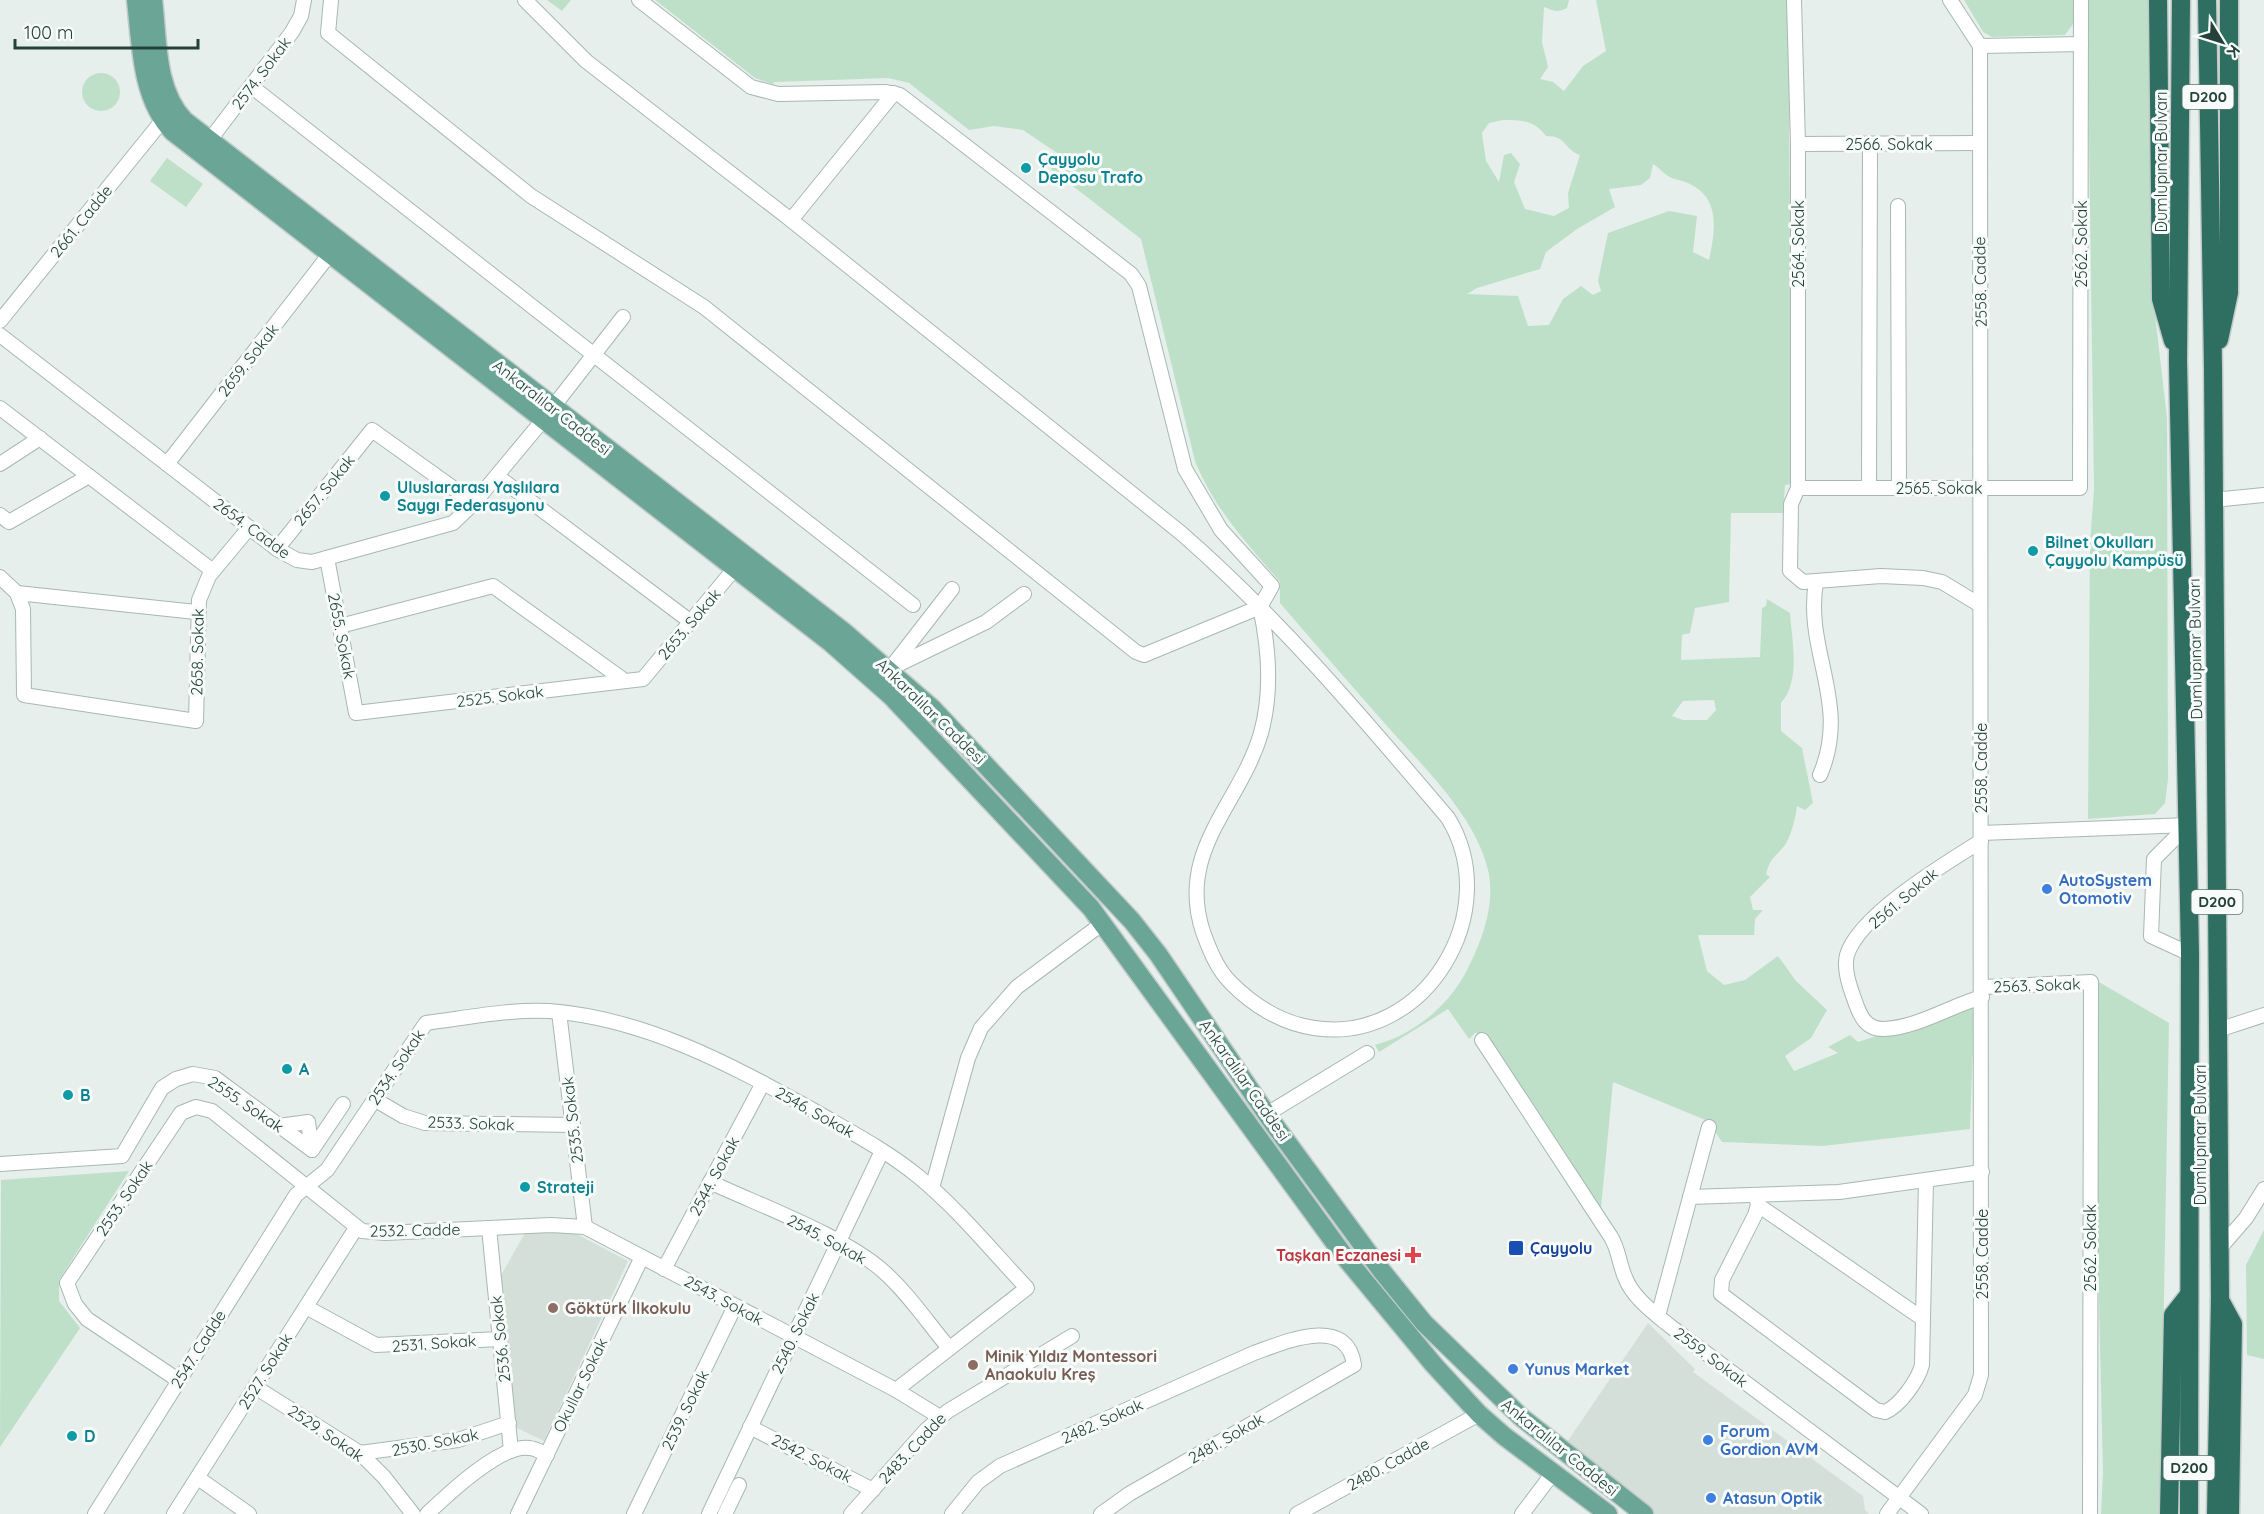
<svg xmlns="http://www.w3.org/2000/svg" width="2264" height="1514" viewBox="0 0 2264 1514" font-family="Quicksand,sans-serif">
	<style>
		.built { fill: #d4dfda }
		.green { fill: #bfe0c8; fill-rule: evenodd }
		.lines { fill: none; stroke-linecap: round; stroke-linejoin: round }
		.minor-casing { stroke: #a8b8b2; stroke-width: 16 }
		.major-casing { stroke: #c2cac8; stroke-width: 21 }
		.highway-casing { stroke: #c2cac8; stroke-width: 21 }
		.minor { stroke: #fff; stroke-width: 14 }
		.major { stroke: #6aa596; stroke-width: 18 }
		.highway { stroke: #2f6f62; stroke-width: 18 }
		.culture-dot { fill: #0f9aa8; stroke: #f7fbf9; stroke-width: 2 }
		.shop-dot { fill: #3f7fe0; stroke: #f7fbf9; stroke-width: 2 }
		.transit-dot { fill: #1a4fb4; stroke: #f7fbf9; stroke-width: 2 }
		.health-dot { fill: #e0444e; stroke: #f7fbf9; stroke-width: 2 }
		.education-dot { fill: #8d6e63; stroke: #f7fbf9; stroke-width: 2 }
		.labels { text-anchor: middle; stroke-width: 6; stroke-linejoin: round; paint-order: stroke }
		.shield { fill: #f7fbf9; stroke: #637a73; stroke-width: 1.5 }
		.shield-label { font-size: 15px; font-weight: bold; fill: #24423a }
		.street-label { font-size: 16px; fill: #24423a; stroke: #f7fbf9 }
		.culture-label { font-size: 16px; font-weight: bold; fill: #0d838f; stroke: #f7fbf9; text-anchor: start }
		.shop-label { font-size: 16px; font-weight: bold; fill: #366cbe; stroke: #f7fbf9; text-anchor: start }
		.transit-label { font-size: 16px; font-weight: bold; fill: #164399; stroke: #f7fbf9; text-anchor: start }
		.health-label { font-size: 16px; font-weight: bold; fill: #be3a42; stroke: #f7fbf9; text-anchor: end }
		.education-label { font-size: 16px; font-weight: bold; fill: #785e54; stroke: #f7fbf9; text-anchor: start }
	</style>
	<rect width="100%" height="100%" fill="#e6efeb"/>
	<!-- built -->
	<g class="built">
		<path d="M571 1231 628 1261 544 1441 515 1427 500 1277 525 1233Z"/>
		<path d="M1648 1323 1695 1369 1693 1372 1863 1496 1865 1510 1869 1514H1651L1563 1448Z"/>
	</g>
	<!-- green -->
	<g class="green">
		<path d="M547 0H571L562 11Z"/>
		<path d="M655 0H1569L1567 8C1558 13 1553 11 1544 7L1542 42 1548 67 1540 79 1553 82 1564 91 1583 66 1606 51 1596 0H1790L1789 136 1794 484 1785 485 1783 513H1731L1729 602 1695 608 1690 633 1682 635 1681 660 1760 657 1762 608 1766 606 1767 599 1790 613C1792 642 1801 680 1781 703V731L1802 748 1813 803 1805 810 1797 806C1796 817 1791 836 1785 845 1777 856 1770 857 1766 874L1770 877 1750 897 1753 910H1763L1755 919 1754 935H1698L1707 971 1724 985 1745 980 1778 956 1796 981 1827 1010 1811 1038 1785 1056 1794 1071 1838 1053 1828 1047 1850 1035 1858 1042 1971 1005 1974 1014 1970 1129 1823 1146 1722 1142 1708 1121 1613 1082 1601 1208 1494 1044 1483 1033H1475L1469 1039 1448 1009 1379 1052 1375 1045C1413 1035 1449 1006 1467 970 1482 941 1496 903 1488 870 1476 817 1422 765 1387 726 1351 685 1315 644 1280 603V582C1246 542 1215 510 1195 461L1141 239 1051 169 1060 155 1023 130 994 126 969 130 909 83 888 78 775 82 772 84 755 78ZM1503 120C1522 120 1534 120 1546 136 1568 136 1563 149 1580 155L1568 193 1569 208 1554 216 1525 209 1514 182 1520 164 1511 153 1504 155 1499 182 1486 161 1482 133 1489 123ZM1653 164C1658 167 1662 172 1668 176 1674 180 1683 180 1690 184 1721 199 1715 232 1709 260L1693 252 1697 216 1669 211 1608 233 1598 281 1601 291 1593 295 1581 286 1563 299 1549 325 1528 326 1518 296 1467 294 1477 288 1540 269 1546 252 1577 229 1615 207 1609 189 1641 185 1650 178ZM1714 700 1716 710 1707 720H1683L1672 716 1683 701Z"/>
		<path d="M1964 0H2073V24L2065 35 1992 37 1983 32Z"/>
		<path d="M2087 0H2149L2154 306 2167 418 2168 779 2165 803 2155 814 2088 819 2090 543 2094 490Z"/>
		<circle cx="101" cy="92" r="19"/>
		<path d="M167 158 203 184 186 207 150 181Z"/>
		<path d="M2099 982 2169 1023 2160 1514H2101L2103 1472 2095 1133 2094 1040Z"/>
		<path d="M129 1171 59 1280V1301L80 1328 0 1447 1 1180Z"/>
		<path d="M2264 1230V1359L2247 1355 2246 1265Z"/>
	</g>
	<g class="lines">
		<!-- minor casing -->
		<g class="minor-casing">
			<g id="minor">
				<path d="M331 0 328 33 531 196 704 307 1136 652 1144 655 1260 607 1272 586 1221 530 1185 469 1139 286 1131 274 900 95 886 92 778 94 751 87 639 0"/>
				<path d="M525 0 586 61 791 220 894 93"/>
				<path d="M1794 0 1798 144V488L1791 504 1790 571 1803 582 1881 576 1923 578 1942 582 1980 605"/>
				<path d="M1980 46 2081 44"/>
				<path d="M251 86 913 605"/>
				<path d="M209 141 292 32 301 16 304 0"/>
				<path d="M1798 144 1979 143"/>
				<path d="M1898 206 1899 488"/>
				<path d="M791 220 1181 533C1280 619 1363 718 1448 818 1505 911 1426 1045 1314 1028 1281 1023 1254 1006 1231 983 1217 969 1210 951 1203 932 1176 850 1240 805 1261 733 1272 693 1269 648 1260 607"/>
				<path d="M0 321 162 121"/>
				<path d="M0 335 277 549 297 560 312 562 453 523 474 503 543 420"/>
				<path d="M553 407 623 317"/>
				<path d="M0 408 213 571"/>
				<path d="M0 464 40 438"/>
				<path d="M167 464 329 255"/>
				<path d="M497 476 691 622"/>
				<path d="M1869 487 1870 144"/>
				<path d="M1798 488H2080L2081 0"/>
				<path d="M2213 500 2264 495"/>
				<path d="M0 515 9 522 89 476"/>
				<path d="M277 549 372 430 474 503"/>
				<path d="M327 558 356 713 643 679 735 568"/>
				<path d="M0 577 17 593 23 609 24 695 196 721 199 600 209 576 249 528"/>
				<path d="M1816 582C1804 652 1851 703 1820 775"/>
				<path d="M17 593 196 612"/>
				<path d="M340 626 493 586 625 681"/>
				<path d="M893 665 952 589"/>
				<path d="M889 669 986 622 1024 594"/>
				<path d="M2188 825 2154 859 2151 936 2190 954"/>
				<path d="M1981 833 2188 825"/>
				<path d="M1981 841C1946 863 1859 915 1847 955 1843 970 1851 990 1856 1004 1861 1018 1867 1029 1883 1029 1917 1028 1950 1006 1982 997"/>
				<path d="M1983 987 2091 982 2090 1514"/>
				<path d="M559 1012 585 1227"/>
				<path d="M2218 1030 2264 1015"/>
				<path d="M1482 1040 1611 1237C1619 1250 1619 1264 1625 1277 1632 1297 1654 1313 1670 1326L1921 1514"/>
				<path d="M374 1099 403 1116 425 1123 573 1125"/>
				<path d="M1267 1114 1367 1053"/>
				<path d="M279 1126 308 1122 312 1150 343 1104"/>
				<path d="M0 1164 122 1156 162 1088 176 1079 193 1074 215 1078 312 1150"/>
				<path d="M710 1182C761 1206 842 1235 883 1271 908 1293 928 1323 949 1348"/>
				<path d="M932 1188 968 1058 981 1028 1017 987 1103 923"/>
				<path d="M1756 1196 1758 1205 1755 1215 1722 1280 1721 1294 1876 1410 1885 1412C1900 1406 1918 1380 1922 1365L1926 1180"/>
				<path d="M1690 1197 1839 1192 1982 1172"/>
				<path d="M1758 1205 1923 1319"/>
				<path d="M489 1228 511 1451"/>
				<path d="M2220 1248 2246 1218 2264 1189"/>
				<path d="M664 1269 763 1083"/>
				<path d="M306 1307 376 1345 500 1339"/>
				<path d="M1658 1316 1709 1127"/>
				<path d="M178 1380 87 1319 75 1304 67 1283 181 1113 196 1107 212 1111 362 1231 385 1233 551 1225 585 1227 896 1390 940 1417"/>
				<path d="M255 1387 360 1453 384 1477 413 1514"/>
				<path d="M750 1427 873 1490"/>
				<path d="M360 1453 458 1440 509 1423"/>
				<path d="M198 1478 249 1514"/>
				<path d="M95 1514 296 1195 327 1170 426 1023C466 1018 509 1009 549 1011 644 1018 729 1064 811 1109 847 1130 886 1150 919 1177 958 1209 992 1251 1027 1288L896 1390"/>
				<path d="M174 1514 356 1228"/>
				<path d="M427 1514C447 1495 500 1444 529 1448 535 1448 541 1452 547 1455"/>
				<path d="M518 1514 642 1257"/>
				<path d="M634 1514 735 1306"/>
				<path d="M709 1514 882 1151"/>
				<path d="M725 1514 739 1485"/>
				<path d="M851 1514 926 1430 948 1411 1072 1336"/>
				<path d="M952 1514 978 1482 1000 1466 1254 1353C1285 1342 1347 1314 1354 1365L1129 1494 1101 1514"/>
				<path d="M1297 1514 1479 1414"/>
				<path d="M1522 1514 1553 1473"/>
				<path d="M1887 1514 1975 1395 1981 1375 1980 46 1950 0"/>
			</g>
		</g>
		<!-- major casing -->
		<g class="major-casing">
			<g id="major">
				<path d="M136 0C141 44 141 99 173 132L831 643 892 697 1091 908 1348 1261 1434 1365 1479 1414 1504 1436 1608 1514"/>
				<path d="M153 0C158 40 155 89 184 120L843 631 932 708 1132 921 1158 954 1270 1119 1381 1270 1424 1323 1521 1417 1644 1514"/>
			</g>
		</g>
		<!-- highway casing -->
		<g class="highway-casing">
			<g id="highway">
				<path d="M2158 0 2161 299 2173 341"/>
				<path d="M2181 0 2178 361 2190 954 2189 1514"/>
				<path d="M2207 0 2213 368 2218 1030 2220 1298 2216 1514"/>
				<path d="M2219 340 2229 293V0"/>
				<path d="M2220 1300 2233 1324 2230 1514"/>
				<path d="M2169 1514 2173 1315 2188 1296"/>
			</g>
		</g>
		<!-- minor -->
		<use href="#minor" class="minor"/>
		<!-- major -->
		<use href="#major" class="major"/>
		<!-- highway -->
		<use href="#highway" class="highway"/>
	</g>
	<!-- markers -->
	<g class="culture-dot">
		<circle cx="1026" cy="168" r="6"/>
		<circle cx="385" cy="496" r="6"/>
		<circle cx="2033" cy="551" r="6"/>
		<circle cx="287" cy="1069" r="6"/>
		<circle cx="68" cy="1095" r="6"/>
		<circle cx="525" cy="1187" r="6"/>
		<circle cx="72" cy="1436" r="6"/>
	</g>
	<g class="shop-dot">
		<circle cx="2047" cy="889" r="6"/>
		<circle cx="1513" cy="1369" r="6"/>
		<circle cx="1708" cy="1440" r="6"/>
		<circle cx="1711" cy="1498" r="6"/>
	</g>
	<rect class="transit-dot" x="1508" y="1240" width="16" height="16" rx="3"/>
	<path class="health-dot" d="M1410 1246h6v6h6v6h-6v6h-6v-6h-6v-6h6z"/>
	<g class="education-dot">
		<circle cx="553" cy="1308" r="6"/>
		<circle cx="973" cy="1365" r="6"/>
	</g>
	<g class="labels">
		<!-- shield labels -->
		<g class="shield">
			<rect x="2182.5" y="85" width="51" height="24" rx="4.5"/>
			<rect x="2191.5" y="890" width="51" height="24" rx="4.5"/>
			<rect x="2163.5" y="1456" width="51" height="24" rx="4.5"/>
		</g>
		<g class="shield-label">
			<text x="2208" y="102">D200</text>
			<text x="2217" y="907">D200</text>
			<text x="2189" y="1473">D200</text>
		</g>
		<!-- street labels -->
		<g class="street-label">
			<text transform="translate(261 73) rotate(-53)" y="6">2574. Sokak</text>
			<text x="1889" y="150">2566. Sokak</text>
			<text transform="translate(2161 162) rotate(-90)" y="6">Dumlupınar Bulvarı</text>
			<text transform="translate(81 221) rotate(-51)" y="6">2661. Cadde</text>
			<text transform="translate(1798 244) rotate(-90)" y="6">2564. Sokak</text>
			<text transform="translate(2081 244) rotate(-90)" y="6">2562. Sokak</text>
			<text transform="translate(1980 282) rotate(-91)" y="6">2558. Cadde</text>
			<text transform="translate(248 360) rotate(-52)" y="6">2659. Sokak</text>
			<text transform="translate(552 407) rotate(38)" y="6">Ankaralılar Caddesi</text>
			<text x="1939" y="494">2565. Sokak</text>
			<text transform="translate(324 490) rotate(-51)" y="6">2657. Sokak</text>
			<text transform="translate(252 528) rotate(36)" y="6">2654. Cadde</text>
			<text transform="translate(689 624) rotate(-50)" y="6">2653. Sokak</text>
			<text transform="translate(342 636) rotate(79)" y="6">2655. Sokak</text>
			<text transform="translate(2195 649) rotate(-91)" y="6">Dumlupınar Bulvarı</text>
			<text transform="translate(197 652) rotate(-89)" y="6">2658. Sokak</text>
			<text transform="translate(500 696) rotate(-7)" y="6">2525. Sokak</text>
			<text transform="translate(931 711) rotate(44)" y="6">Ankaralılar Caddesi</text>
			<text transform="translate(1981 768) rotate(-90)" y="6">2558. Cadde</text>
			<text transform="translate(1903 898) rotate(-40)" y="6">2561. Sokak</text>
			<text transform="translate(2037 985) rotate(-2)" y="6">2563. Sokak</text>
			<text transform="translate(396 1067) rotate(-56)" y="6">2534. Sokak</text>
			<text transform="translate(1245 1080) rotate(55)" y="6">Ankaralılar Caddesi</text>
			<text transform="translate(246 1104) rotate(34)" y="6">2555. Sokak</text>
			<text transform="translate(815 1112) rotate(29)" y="6">2546. Sokak</text>
			<text transform="translate(572 1120) rotate(-97)" y="6">2535. Sokak</text>
			<text transform="translate(471 1123) rotate(2)" y="6">2533. Sokak</text>
			<text transform="translate(2200 1135) rotate(-90)" y="6">Dumlupınar Bulvarı</text>
			<text transform="translate(714 1176) rotate(-62)" y="6">2544. Sokak</text>
			<text transform="translate(124 1198) rotate(-56)" y="6">2553. Sokak</text>
			<text transform="translate(415 1230) rotate(-1)" y="6">2532. Cadde</text>
			<text transform="translate(827 1239) rotate(28)" y="6">2545. Sokak</text>
			<text transform="translate(2090 1248) rotate(-90)" y="6">2562. Sokak</text>
			<text transform="translate(1982 1254) rotate(-90)" y="6">2558. Cadde</text>
			<text transform="translate(724 1300) rotate(28)" y="6">2543. Sokak</text>
			<text transform="translate(795 1333) rotate(-64)" y="6">2540. Sokak</text>
			<text transform="translate(500 1339) rotate(-96)" y="6">2536. Sokak</text>
			<text transform="translate(434 1343) rotate(-4)" y="6">2531. Sokak</text>
			<text transform="translate(198 1349) rotate(-58)" y="6">2547. Cadde</text>
			<text transform="translate(1711 1357) rotate(37)" y="6">2559. Sokak</text>
			<text transform="translate(265 1371) rotate(-58)" y="6">2527. Sokak</text>
			<text transform="translate(580 1385) rotate(-64)" y="6">Okullar Sokak</text>
			<text transform="translate(685 1410) rotate(-64)" y="6">2539. Sokak</text>
			<text transform="translate(1102 1421) rotate(-24)" y="6">2482. Sokak</text>
			<text transform="translate(326 1433) rotate(34)" y="6">2529. Sokak</text>
			<text transform="translate(1226 1438) rotate(-30)" y="6">2481. Sokak</text>
			<text transform="translate(435 1442) rotate(-11)" y="6">2530. Sokak</text>
			<text transform="translate(1560 1447) rotate(39)" y="6">Ankaralılar Caddesi</text>
			<text transform="translate(912 1448) rotate(-47)" y="6">2483. Cadde</text>
			<text transform="translate(812 1458) rotate(27)" y="6">2542. Sokak</text>
			<text transform="translate(1388 1464) rotate(-29)" y="6">2480. Cadde</text>
		</g>
		<!-- culture labels -->
		<g class="culture-label">
			<text x="1038" y="165">Çayyolu<tspan x="1038" dy="18">Deposu Trafo</tspan></text>
			<text x="397" y="493">Uluslararası Yaşlılara<tspan x="397" dy="18">Saygı Federasyonu</tspan></text>
			<text x="2045" y="548">Bilnet Okulları<tspan x="2045" dy="18">Çayyolu Kampüsü</tspan></text>
			<text x="299" y="1075">A</text>
			<text x="80" y="1101">B</text>
			<text x="537" y="1193">Strateji</text>
			<text x="84" y="1442">D</text>
		</g>
		<!-- shop labels -->
		<g class="shop-label">
			<text x="2059" y="886">AutoSystem<tspan x="2059" dy="18">Otomotiv</tspan></text>
			<text x="1525" y="1375">Yunus Market</text>
			<text x="1720" y="1437">Forum<tspan x="1720" dy="18">Gordion AVM</tspan></text>
			<text x="1723" y="1504">Atasun Optik</text>
		</g>
		<!-- transit labels -->
		<g class="transit-label">
			<text x="1530" y="1254">Çayyolu</text>
		</g>
		<!-- health labels -->
		<g class="health-label">
			<text x="1401" y="1261">Taşkan Eczanesi</text>
		</g>
		<!-- education labels -->
		<g class="education-label">
			<text x="565" y="1314">Göktürk İlkokulu</text>
			<text x="985" y="1362">Minik Yıldız Montessori<tspan x="985" dy="18">Anaokulu Kreş</tspan></text>
		</g>
	</g>
	<!-- north arrow -->
	<g transform="translate(2222 42) rotate(128)" stroke="#f7fbf9" stroke-width="4.5" paint-order="stroke">
	<path d="M0-4.5L10 22L0 15L-10 22Z" fill="#24423a"/>
	<text y="-9" font-size="16" font-weight="bold" text-anchor="middle" fill="#24423a">K</text>
	</g>
	<!-- scale -->
	<path d="M15 39v9h183v-9" fill="none" stroke="#24423a" stroke-width="3"/>
	<text x="24" y="39" font-size="18" fill="#24423a" stroke="#f7fbf9" stroke-width="4.5" paint-order="stroke">100 m</text>
</svg>
